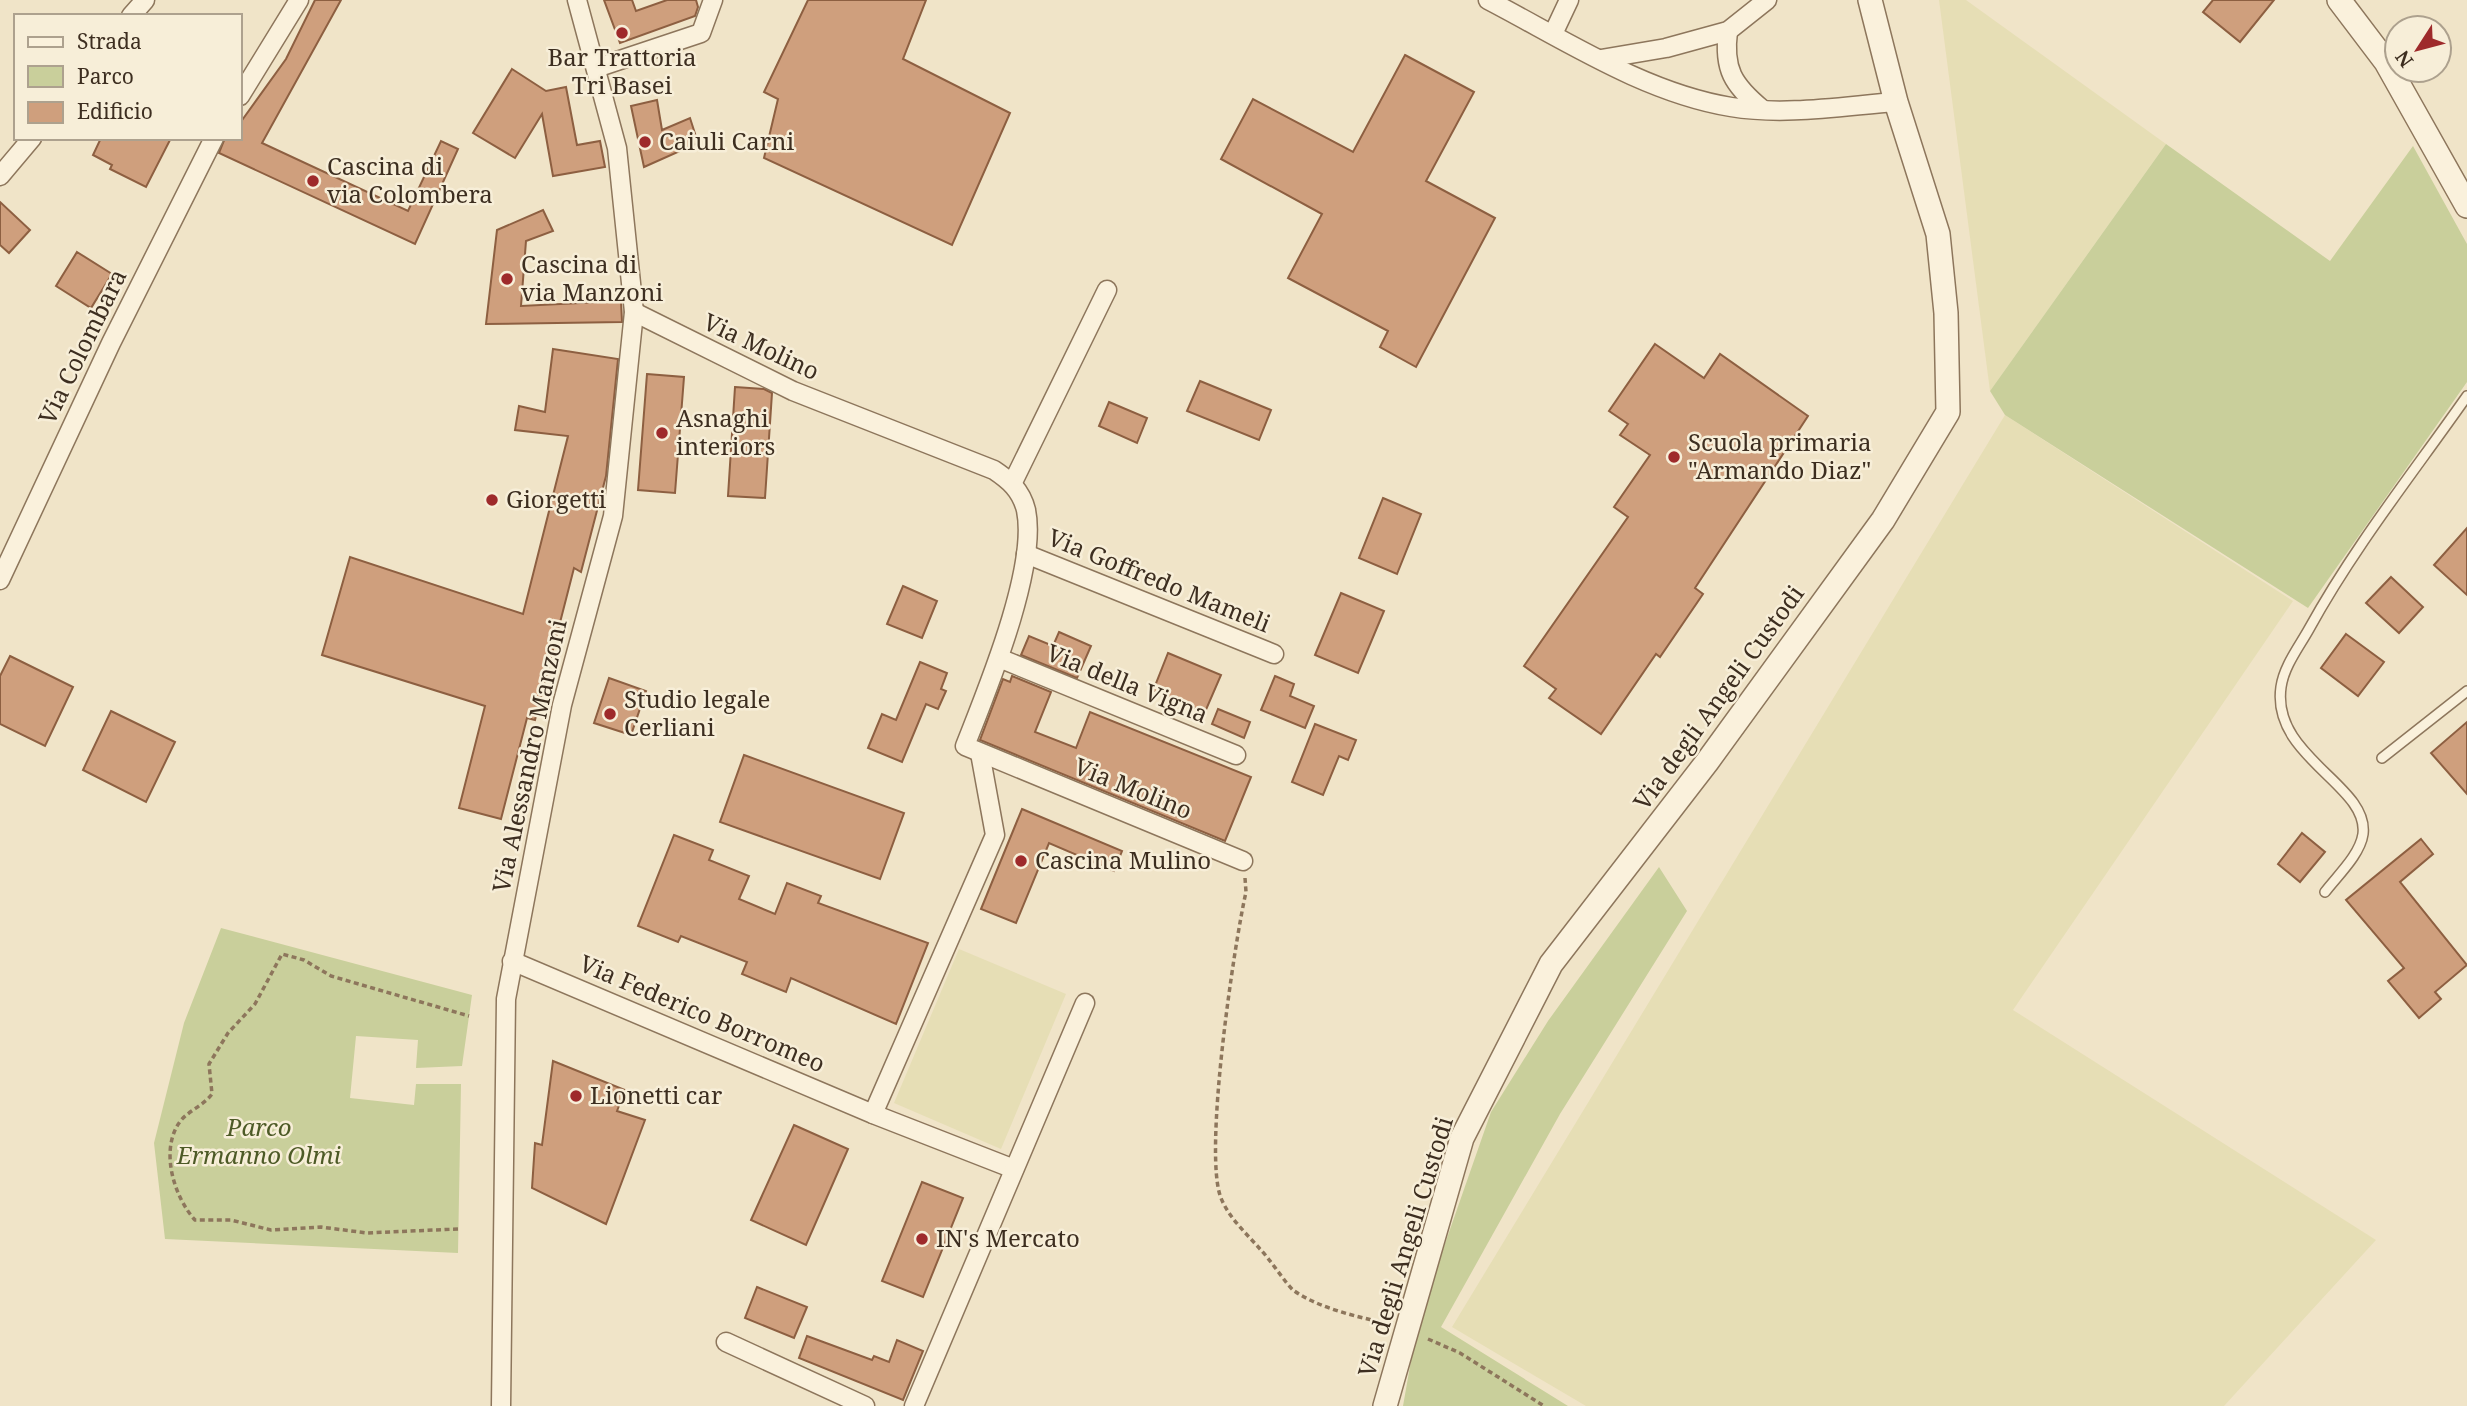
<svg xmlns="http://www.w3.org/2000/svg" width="2467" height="1406" viewBox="0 0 2467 1406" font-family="'Noto Serif',serif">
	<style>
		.farmland { fill: #e6deb5 }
		.green { fill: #c9cf9b }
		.building { fill: #cf9f7d; stroke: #8d5f41; stroke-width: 2 }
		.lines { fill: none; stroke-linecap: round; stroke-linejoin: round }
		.service-casing { stroke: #8d765c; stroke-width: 12 }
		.minor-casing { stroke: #8d765c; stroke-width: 21 }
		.tertiary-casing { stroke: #8d765c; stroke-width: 26 }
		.path { stroke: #8d765c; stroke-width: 3.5; stroke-dasharray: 5 3.5; stroke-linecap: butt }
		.service { stroke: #faf1dc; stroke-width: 9 }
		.minor { stroke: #faf1dc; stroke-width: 18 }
		.tertiary { stroke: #faf1dc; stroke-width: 23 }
		.poi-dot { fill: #9e2a2b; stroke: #f7eed8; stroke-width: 2.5 }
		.labels { text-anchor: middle; stroke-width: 5; stroke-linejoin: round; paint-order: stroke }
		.poi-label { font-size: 24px; fill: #3d2e20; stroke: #f7eed8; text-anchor: start }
		.street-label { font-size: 24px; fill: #3d2e20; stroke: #f7eed8 }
		.park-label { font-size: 24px; font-style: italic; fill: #4d5a26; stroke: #f7eed8 }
	</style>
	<rect width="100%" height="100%" fill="#f0e4c8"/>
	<!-- farmland -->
	<g class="farmland">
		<path d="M1939 0H1966L2166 144 1990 391Z"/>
		<path d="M2005 415 2293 601 2013 1010 2376 1240 2224 1406H1586L1452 1327Z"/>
		<path d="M959 949 1066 994 1001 1149 894 1103Z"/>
	</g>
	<!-- green -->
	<g class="green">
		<path d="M2166 144 2330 261 2413 146 2467 244V382L2308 608 2005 415 1990 391Z"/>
		<path d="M1659 867 1687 911 1560 1114 1441 1327 1568 1406H1403L1418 1321 1491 1112 1548 1021Z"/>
		<path d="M221 928 472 995 462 1066 416 1068 418 1040 356 1036 350 1098 414 1105 416 1084H461L458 1253 165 1239 154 1143 184 1023Z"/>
	</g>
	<!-- building -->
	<g class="building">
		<path d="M315 0H341L262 143 408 211 441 141 458 149 415 244 219 153 225 138H240V123L286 59Z"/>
		<path d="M604 0H632L636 11 667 0H696L698 7 695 16 620 43Z"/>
		<path d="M808 0H926L903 59 1010 113 952 245 764 158 778 99 764 92Z"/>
		<path d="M2213 0H2274L2240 42 2203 12Z"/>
		<path d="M1405 55 1474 92 1426 181 1495 218 1416 367 1380 347 1388 331 1288 278 1322 214 1221 159 1253 99 1353 152Z"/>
		<path d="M512 69 546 91 566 87 577 145 600 141 605 167 553 176 542 114 515 158 473 133Z"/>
		<path d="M657 100 662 130 690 118 698 143 644 167 631 106Z"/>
		<path d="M101 138H171L146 187 110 169 112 165 93 155Z"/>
		<path d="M0 202 30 230 9 253 0 245Z"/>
		<path d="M543 210 553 231 526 241 521 306 621 301 622 322 486 324 497 230Z"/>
		<path d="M77 252 112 274 91 308 56 286Z"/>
		<path d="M1655 344 1704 378 1720 354 1808 416 1695 588 1703 594 1660 657 1656 654 1601 734 1549 698 1556 689 1524 666 1628 517 1614 507 1650 455 1620 435 1628 424 1609 411Z"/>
		<path d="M553 349 618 359 606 476 581 572 574 568 535 720 527 718 501 819 459 808 485 706 322 655 350 557 523 614 568 436 515 430 519 406 545 412Z"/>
		<path d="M647 374 684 377 675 493 638 490Z"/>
		<path d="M1200 381 1271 410 1259 440 1187 411Z"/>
		<path d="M735 387 764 389 772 393 765 498 728 496Z"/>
		<path d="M1109 402 1147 418 1137 443 1099 426Z"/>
		<path d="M1383 498 1421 514 1397 574 1359 558Z"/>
		<path d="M2467 528V595L2434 565Z"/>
		<path d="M2391 577 2423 607 2399 633 2366 603Z"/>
		<path d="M903 586 937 601 922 638 887 624Z"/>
		<path d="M1341 593 1384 611 1358 673 1315 655Z"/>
		<path d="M1059 632 1091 646 1077 678 1021 655 1029 636 1053 646Z"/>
		<path d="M2346 634 2384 662 2358 696 2321 668Z"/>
		<path d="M1168 653 1221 675 1205 712 1153 691Z"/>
		<path d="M10 656 73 687 45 746 0 724V676Z"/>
		<path d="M920 662 947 673 941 689 946 691 938 709 926 704 902 762 868 748 882 714 896 720Z"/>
		<path d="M1012 676 1051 692 1035 732 1076 748 1090 712 1251 777 1225 841 980 740 1003 679 1010 682Z"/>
		<path d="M1275 676 1294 684 1290 696 1314 706 1305 728 1261 710Z"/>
		<path d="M609 678 646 691 631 735 594 723Z"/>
		<path d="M1218 709 1250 722 1244 738 1212 724Z"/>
		<path d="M111 711 175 742 146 802 83 770Z"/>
		<path d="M2467 722V794L2431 753Z"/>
		<path d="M1315 724 1356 740 1348 760 1339 756 1323 795 1292 782Z"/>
		<path d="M744 755 904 813 880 879 720 822Z"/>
		<path d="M1022 809 1122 851 1114 871 1049 843 1016 923 981 909Z"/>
		<path d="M2302 833 2325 852 2300 882 2278 864Z"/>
		<path d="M674 835 713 850 709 860 749 876 739 899 775 914 787 883 821 896 818 903 928 943 896 1024 791 978 786 992 742 974 747 962 681 936 678 942 638 926Z"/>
		<path d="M2421 839 2433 854 2400 882 2467 965 2435 992 2441 999 2419 1018 2388 981 2404 968 2346 900Z"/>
		<path d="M553 1061 625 1090 617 1111 645 1120 606 1224 532 1188 535 1143 542 1145Z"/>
		<path d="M794 1125 848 1149 806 1245 751 1220Z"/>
		<path d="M922 1182 963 1198 923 1297 882 1281Z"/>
		<path d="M757 1287 807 1307 794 1338 745 1318Z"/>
		<path d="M807 1336 872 1360 874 1356 889 1362 897 1340 923 1351 903 1400 799 1358Z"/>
	</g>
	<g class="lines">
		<!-- service casing -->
		<g class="service-casing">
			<g id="service">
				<path d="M2382 758 2467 691"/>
				<path d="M2325 892C2337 876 2360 855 2363 834 2369 785 2271 757 2281 687 2284 666 2299 647 2309 629 2354 547 2413 473 2467 396"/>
			</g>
		</g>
		<!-- minor casing -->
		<g class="minor-casing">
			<g id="minor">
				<path d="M1488 0C1565 40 1645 93 1731 107 1785 116 1843 106 1896 102"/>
				<path d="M131 16 145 0"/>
				<path d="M1728 31C1723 69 1733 85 1762 109"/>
				<path d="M1553 34 1569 0"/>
				<path d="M1601 59 1666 48 1728 31 1767 0"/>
				<path d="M596 68 701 33 713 0"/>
				<path d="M240 96 299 0"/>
				<path d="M0 176 32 138"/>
				<path d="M634 312 793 391 994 470C1009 480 1021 490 1026 510 1038 568 987 690 965 746L1243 861"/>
				<path d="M1013 482 1107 290"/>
				<path d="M1026 554 1274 654"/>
				<path d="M0 580 111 343 214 138"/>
				<path d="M999 658 1236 755"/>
				<path d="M512 961 873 1114 1014 1169"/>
				<path d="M873 1114 995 835 980 753"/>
				<path d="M726 1342 865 1406"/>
				<path d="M501 1406 506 999 562 705 613 516 634 312 617 148 577 0"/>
				<path d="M914 1406 1085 1003"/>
			</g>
		</g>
		<!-- tertiary casing -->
		<g class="tertiary-casing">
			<g id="tertiary">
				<path d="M2339 0 2386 62 2467 206"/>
				<path d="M1385 1406 1462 1138 1551 964 1707 762 1883 520 1948 412 1946 313 1938 234 1896 102 1870 0"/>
			</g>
		</g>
		<!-- path -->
		<g class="path">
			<path d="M1245 878 1246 892C1234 945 1203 1154 1221 1198 1229 1218 1246 1233 1260 1249 1269 1258 1287 1285 1293 1290 1320 1309 1356 1316 1388 1324"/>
			<path d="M458 1229 367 1233 321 1227 271 1230 231 1220H195C174 1197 160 1151 179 1123 186 1112 203 1106 212 1094L209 1064 228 1033 255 1004 282 954 304 960 331 976 469 1016"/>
			<path d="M1428 1339 1460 1353 1544 1406"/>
		</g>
		<!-- service -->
		<use href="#service" class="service"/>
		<!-- minor -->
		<use href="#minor" class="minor"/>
		<!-- tertiary -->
		<use href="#tertiary" class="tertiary"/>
	</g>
	<!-- markers -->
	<g class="poi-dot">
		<circle cx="622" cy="33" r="7"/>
		<circle cx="645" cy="142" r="7"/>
		<circle cx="313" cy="181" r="7"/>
		<circle cx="507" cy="279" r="7"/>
		<circle cx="662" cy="433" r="7"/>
		<circle cx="1674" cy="457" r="7"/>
		<circle cx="492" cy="500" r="7"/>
		<circle cx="610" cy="714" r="7"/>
		<circle cx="1021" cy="861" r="7"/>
		<circle cx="576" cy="1096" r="7"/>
		<circle cx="922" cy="1239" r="7"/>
	</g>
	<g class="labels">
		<!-- poi labels -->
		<g class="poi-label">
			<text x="622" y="66" text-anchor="middle">Bar Trattoria<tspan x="622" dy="28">Tri Basei</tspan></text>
			<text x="659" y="150">Caiuli Carni</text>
			<text x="327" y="175">Cascina di<tspan x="327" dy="28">via Colombera</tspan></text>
			<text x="521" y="273">Cascina di<tspan x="521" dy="28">via Manzoni</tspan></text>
			<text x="676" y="427">Asnaghi<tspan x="676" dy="28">interiors</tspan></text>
			<text x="1688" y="451">Scuola primaria<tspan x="1688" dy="28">"Armando Diaz"</tspan></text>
			<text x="506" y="508">Giorgetti</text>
			<text x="624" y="708">Studio legale<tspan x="624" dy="28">Cerliani</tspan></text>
			<text x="1035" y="869">Cascina Mulino</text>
			<text x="590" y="1104">Lionetti car</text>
			<text x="936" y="1247">IN's Mercato</text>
		</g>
		<!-- street labels -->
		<g class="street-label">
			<text transform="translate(83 347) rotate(-64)" y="8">Via Colombara</text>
			<text transform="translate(761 347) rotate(25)" y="8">Via Molino</text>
			<text transform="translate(1159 581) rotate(22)" y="8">Via Goffredo Mameli</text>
			<text transform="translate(1127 684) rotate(22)" y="8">Via della Vigna</text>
			<text transform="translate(1719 698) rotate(-54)" y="8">Via degli Angeli Custodi</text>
			<text transform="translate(530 756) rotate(-78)" y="8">Via Alessandro Manzoni</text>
			<text transform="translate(1133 789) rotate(22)" y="8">Via Molino</text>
			<text transform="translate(702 1014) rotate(23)" y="8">Via Federico Borromeo</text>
			<text transform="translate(1406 1247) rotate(-73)" y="8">Via degli Angeli Custodi</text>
		</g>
		<!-- park labels -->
		<g class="park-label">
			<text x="259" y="1136">Parco<tspan x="259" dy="28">Ermanno Olmi</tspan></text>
		</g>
	</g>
	<!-- legend -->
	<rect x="14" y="14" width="228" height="126" fill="#f7eed8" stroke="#ada18e" stroke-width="2"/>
	<rect x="28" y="37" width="35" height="10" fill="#faf1dc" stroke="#ada18e" stroke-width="2"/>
	<text x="77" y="49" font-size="21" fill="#3d2e20">Strada</text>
	<rect x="28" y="66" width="35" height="21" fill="#c9cf9b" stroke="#ada18e" stroke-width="2"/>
	<text x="77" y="84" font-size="21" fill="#3d2e20">Parco</text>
	<rect x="28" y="102" width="35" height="21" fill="#cf9f7d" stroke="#ada18e" stroke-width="2"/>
	<text x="77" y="119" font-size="21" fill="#3d2e20">Edificio</text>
	<!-- north arrow -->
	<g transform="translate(2418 49) rotate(234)"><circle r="33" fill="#f7eed8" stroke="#ada18e" stroke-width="2"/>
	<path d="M0-5L12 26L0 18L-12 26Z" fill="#9e2a2b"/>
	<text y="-10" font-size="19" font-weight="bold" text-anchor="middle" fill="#3d2e20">N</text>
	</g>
</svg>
